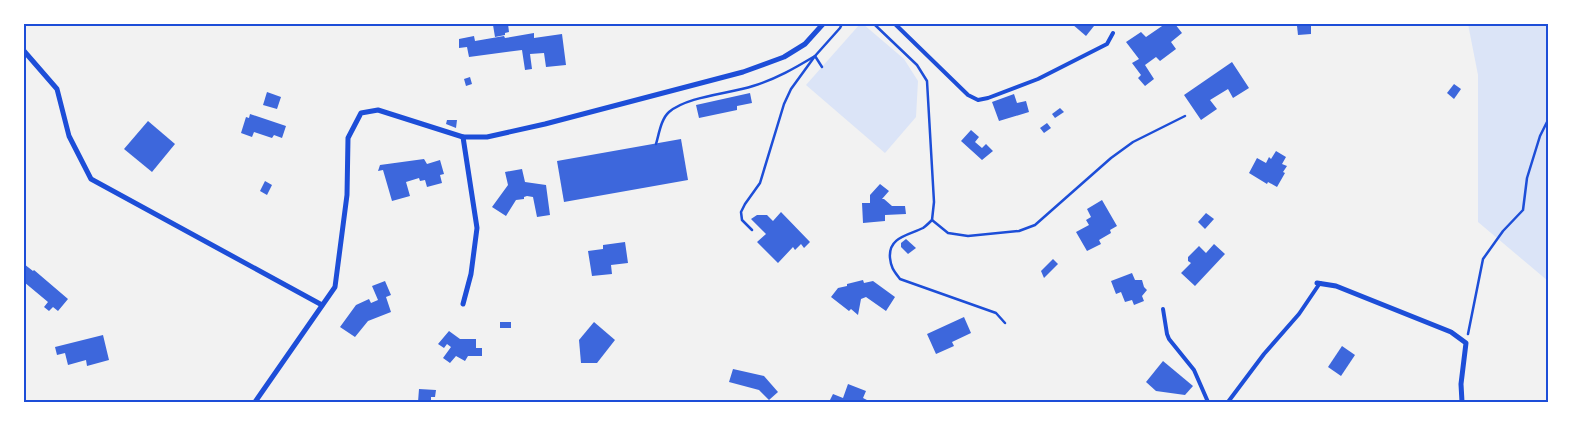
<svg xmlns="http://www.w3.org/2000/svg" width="1572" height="426" viewBox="0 0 1572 426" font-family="Spectral,serif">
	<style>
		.green { fill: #dbe4f7 }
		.building { fill: #3d67dc }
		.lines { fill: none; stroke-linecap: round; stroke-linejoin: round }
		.path { stroke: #1d4ed8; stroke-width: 2.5 }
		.service { stroke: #1d4ed8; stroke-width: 4 }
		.minor { stroke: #1d4ed8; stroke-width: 5 }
		.neatline { fill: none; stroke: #1d4ed8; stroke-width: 2 }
	</style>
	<rect width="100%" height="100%" fill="#f2f2f2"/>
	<!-- green -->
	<g class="green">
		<path d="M860 24H863L904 59 918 81 916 117 885 153 806 85Z"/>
		<path d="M1468 24H1548V281L1478 222V75Z"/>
	</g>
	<!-- building -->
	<g class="building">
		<path d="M508 24 509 32 505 33V35L495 37 493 25Z"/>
		<path d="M1072 24H1091L1094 26 1086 36Z"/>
		<path d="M1165 24H1175L1182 33 1171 42 1176 49 1160 61 1156 57 1145 65 1154 79 1145 86 1138 78 1141 75 1132 63 1139 59 1126 42 1141 32 1146 37Z"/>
		<path d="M1311 25V34L1298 35 1297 26Z"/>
		<path d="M534 33V38L562 34 566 65 546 67 544 53 530 54 532 69 525 70 522 50 469 57 467 47 459 48V39L474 36 475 41 504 36 505 38Z"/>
		<path d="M1232 62 1249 88 1233 98 1228 89 1210 100 1217 109 1201 120 1184 95Z"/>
		<path d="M470 77 472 84 466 86 464 79Z"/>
		<path d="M1454 84 1461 89 1454 99 1447 93Z"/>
		<path d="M267 92 281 97 277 109 263 105Z"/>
		<path d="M750 93 752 103 737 106V110L699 118 696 105Z"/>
		<path d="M1014 94 1017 103 1026 101 1029 112 999 121 992 102Z"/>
		<path d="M1060 108 1064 112 1055 118 1052 114Z"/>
		<path d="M250 114 286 126 282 138 274 135 272 138 254 132 252 137 241 133 246 117 249 118Z"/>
		<path d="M447 120H457L456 128 446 124Z"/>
		<path d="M148 121 175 144 152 172 124 149Z"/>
		<path d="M1047 123 1051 128 1044 133 1040 128Z"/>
		<path d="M971 130 979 137 975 142 982 148 986 144 993 151 982 160 961 141Z"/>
		<path d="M681 139 688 180 564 202 557 161Z"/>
		<path d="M1276 151 1286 157 1282 164 1287 166 1283 172 1285 173 1277 187 1268 182 1267 184 1249 173 1257 158 1266 163 1269 157 1271 159Z"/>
		<path d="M424 159 427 164 440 160 444 174 440 175 442 183 427 187 425 180 420 181 419 178 406 182 410 196 392 201 383 170 378 171 380 165Z"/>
		<path d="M522 169 525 182 546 185 550 215 537 217 533 197 527 196 524 197V199L516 200 506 216 492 207 508 185 505 172Z"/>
		<path d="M265 181 272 185 267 195 260 191Z"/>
		<path d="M880 184 889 191 882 199H884L892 206H905L906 214 885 215V221L863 223 862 203H870V195Z"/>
		<path d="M1102 200 1117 226 1110 230 1111 233 1099 240 1101 244 1087 251 1076 232 1089 225 1086 220 1091 217 1087 209Z"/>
		<path d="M781 212 810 242 804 248 801 244 795 250 793 247 778 263 757 242 766 234 751 219 757 215H767L773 221Z"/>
		<path d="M1206 213 1214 219 1205 229 1198 222Z"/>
		<path d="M906 239 916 248 908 254 901 247V243Z"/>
		<path d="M625 242 628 263 611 265 612 274 592 276 588 251 603 249V245Z"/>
		<path d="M1214 244 1225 254 1195 286 1181 273 1191 263 1188 261V257L1199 246 1206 253Z"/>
		<path d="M1053 259 1058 264 1044 278 1041 271Z"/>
		<path d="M24 264 33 271 34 270 68 299 58 311 53 307 49 311 44 307 48 302 24 282Z"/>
		<path d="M1132 273 1135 280H1142L1144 287 1147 290 1142 296 1144 301 1134 305 1132 300 1125 302 1121 292 1116 294 1111 281Z"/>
		<path d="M863 280 864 283 873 281 895 297 886 311 866 297 861 299 858 315 851 309 849 311 831 297 838 288 847 286V284Z"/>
		<path d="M385 281 391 295 386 297 391 312 368 321 355 337 340 327 356 305 369 299 371 303 378 300 372 286Z"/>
		<path d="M964 317 971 333 952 342 954 346 936 354 927 334Z"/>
		<rect x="500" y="322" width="11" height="6"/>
		<path d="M594 322 615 340 597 363H581L579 340Z"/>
		<path d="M449 331 460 339H476V348H482V356H468L465 361 456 356 450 363 443 358 451 347 447 344 444 348 438 344Z"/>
		<path d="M103 335 109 360 87 366 86 360 68 365 65 353 57 355 55 347Z"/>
		<path d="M1342 346 1355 355 1341 376 1328 367Z"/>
		<path d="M1163 361 1193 386 1185 395 1156 391 1146 382Z"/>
		<path d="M733 369 764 376 778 392 769 400 759 390 729 382Z"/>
		<path d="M848 384 866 391 863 398 869 401V402H829L833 394 843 398Z"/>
		<path d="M419 389 436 390 435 397H431V402H418Z"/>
	</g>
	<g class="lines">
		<!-- path -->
		<g class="path">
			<path d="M874 24 917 65 927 81 934 202 932 220C929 223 926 226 923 228 909 235 888 237 890 258 891 268 894 271 900 279L996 313 1005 323"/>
			<path d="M656 144C659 134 661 119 669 112 688 96 728 94 753 86 776 79 795 68 815 56L822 67"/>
			<path d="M932 220 948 233 968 236 1019 231 1035 225 1111 158 1133 142 1185 116"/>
			<path d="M752 230 742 220 741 212 745 204 760 183 784 104 791 89 815 56 840 28 842 24"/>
			<path d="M1468 334 1483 259 1503 231 1523 210 1527 178 1540 136 1548 120"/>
		</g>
		<!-- service -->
		<g class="service">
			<path d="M895 24 968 95 978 100 988 98 1038 79 1107 44 1113 33"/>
			<path d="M1163 309 1167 334 1169 339 1194 370 1208 402"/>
			<path d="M1228 402 1264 354 1299 314 1320 283"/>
		</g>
		<!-- minor -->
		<g class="minor">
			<path d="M24 51 57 89 69 136 91 179 322 305"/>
			<path d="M1317 283 1336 286 1451 332 1466 343 1461 384 1462 402"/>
			<path d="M463 304 471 274 477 228 463 137"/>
			<path d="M255 402 335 287 347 195 348 138 361 113 378 110 463 137H487L545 124 743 72 784 57 805 44 823 24"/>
		</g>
	</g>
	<!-- border -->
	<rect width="1572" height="426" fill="none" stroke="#ffffff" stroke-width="50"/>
	<rect x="25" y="25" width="1522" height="376" class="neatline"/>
</svg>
